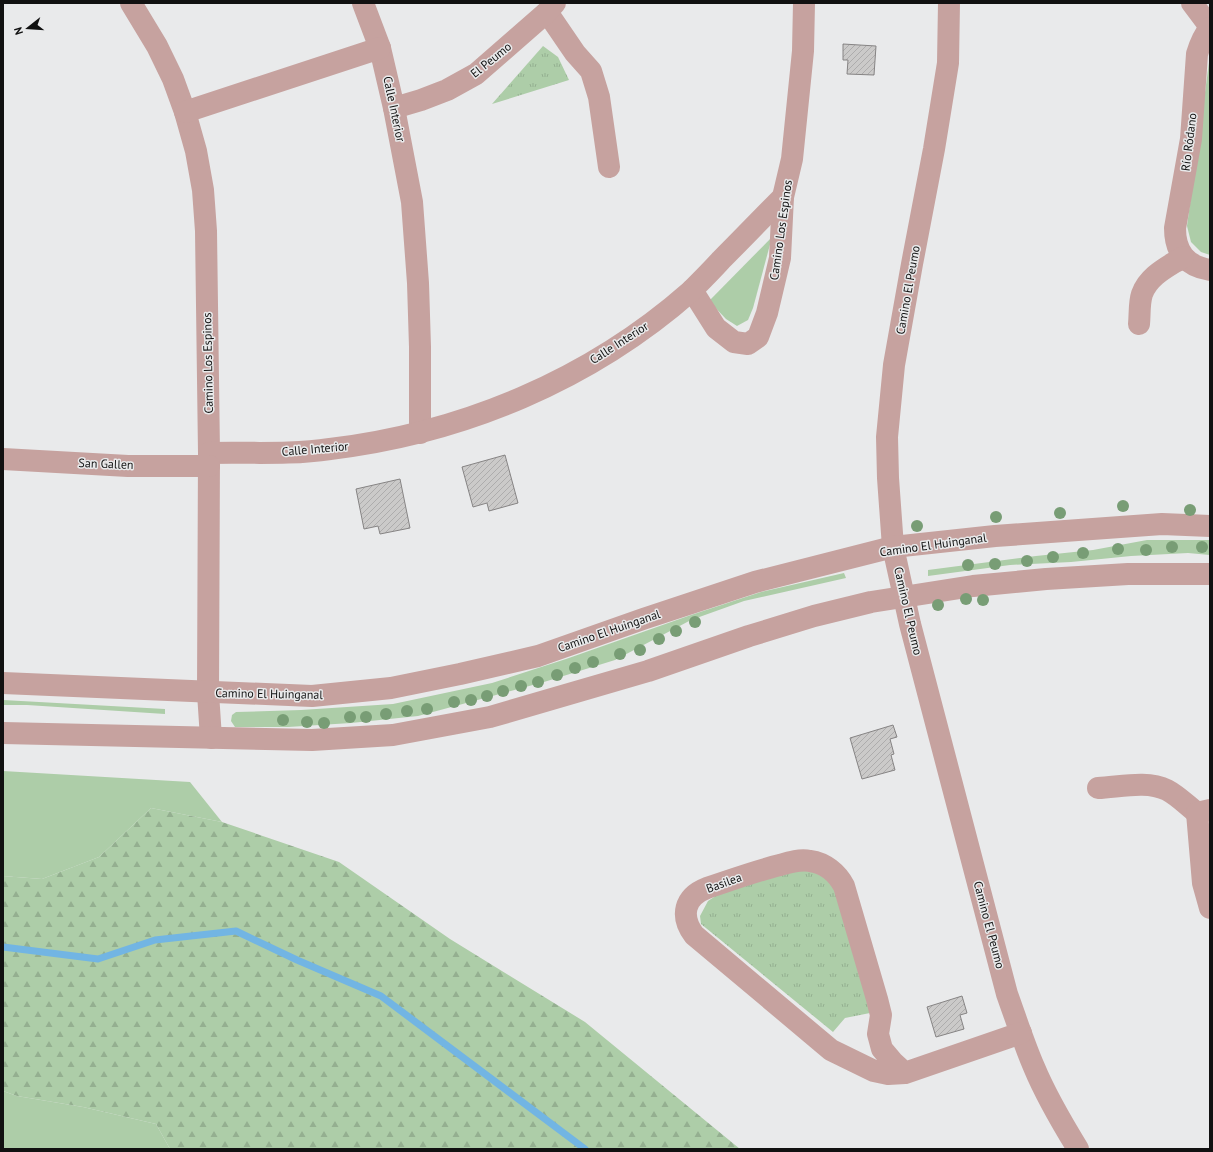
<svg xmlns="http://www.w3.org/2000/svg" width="1213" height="1152" viewBox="0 0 1213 1152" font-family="'PT Sans',sans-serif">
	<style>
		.green { fill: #adcda8 }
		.forest { fill: url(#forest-firs) }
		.park { fill: url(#park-tufts) }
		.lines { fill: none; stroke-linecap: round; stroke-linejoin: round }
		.stream { stroke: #72b5e3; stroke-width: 7 }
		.building { fill: url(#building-hatch); stroke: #868484 }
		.minor { stroke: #c6a29f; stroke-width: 22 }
		.tree { fill: #789d75 }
		.labels { text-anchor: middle; stroke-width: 3; stroke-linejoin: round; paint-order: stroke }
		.street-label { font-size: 12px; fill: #111; stroke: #e9eaeb }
	</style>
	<defs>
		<pattern id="forest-firs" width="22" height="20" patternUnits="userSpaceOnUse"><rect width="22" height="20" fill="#adcda8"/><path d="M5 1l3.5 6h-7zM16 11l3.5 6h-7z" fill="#94af90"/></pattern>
		<pattern id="park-tufts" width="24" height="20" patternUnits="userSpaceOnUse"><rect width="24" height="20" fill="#adcda8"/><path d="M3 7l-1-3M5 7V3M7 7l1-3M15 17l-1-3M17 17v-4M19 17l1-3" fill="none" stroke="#94af90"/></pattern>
		<pattern id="building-hatch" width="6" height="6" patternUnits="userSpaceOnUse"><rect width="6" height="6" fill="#cbcac9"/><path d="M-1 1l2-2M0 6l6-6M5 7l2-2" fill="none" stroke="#adacac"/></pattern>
	</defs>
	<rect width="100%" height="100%" fill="#e9eaeb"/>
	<!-- green -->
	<g class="green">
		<path d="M1210 55V255L1201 252 1191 242 1187 226Z"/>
		<path d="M772 237 753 308 748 320 737 326 726 319 709 301Z"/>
		<path d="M1147 540H1210V555L1188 553 1131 556 1071 562 1010 565 928 576V570L1036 556 1093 550Z"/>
		<path d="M844 573 846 578 744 601 691 620 615 660 544 682 418 716 351 723 288 727H235L231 721 232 715 236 712 301 710 393 704 492 683 566 659 691 615 761 592Z"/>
		<path d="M3 700 165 709V714L27 705H3Z"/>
		<path d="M3 771 190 782 222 822 151 808 99 857 42 879 3 876Z"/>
		<path d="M3 1091 17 1096 83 1107 156 1124 170 1149H3Z"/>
	</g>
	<!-- forest -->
	<path class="forest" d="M151 808 222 822 339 862 450 939 585 1022 740 1149H170L156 1124 83 1107 17 1096 3 1091V876L42 879 99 857Z"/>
	<!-- park -->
	<g class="park">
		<path d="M543 46 558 57 569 80 492 104Z"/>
		<path d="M795 870 812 871 827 879 841 893 870 1013 845 1018 833 1032 701 924 700 916 708 901 723 891Z"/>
	</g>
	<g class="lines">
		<!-- stream -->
		<path class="stream" d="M3 947 98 959 155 940 236 931 297 960 381 996 585 1149"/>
	</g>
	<!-- building -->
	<g class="building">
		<path d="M843 44 876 46 874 75 847 74 848 60H843Z"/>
		<path d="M505 455 518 503 489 511 487 503 473 507 462 467Z"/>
		<path d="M400 479 410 528 380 534 378 526 364 529 356 489Z"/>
		<path d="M893 725 897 737 890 739 894 754 891 755 895 770 862 779 850 738Z"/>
		<path d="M962 996 967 1013 960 1015 964 1029 936 1037 927 1007Z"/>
	</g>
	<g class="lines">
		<!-- minor -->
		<g class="minor">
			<path d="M131 3 157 46 173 79 185 112 196 151 203 190 206 231 209 453 208 693 211 738"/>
			<path d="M363 3 380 48 394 108 412 202 418 283 420 347V433"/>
			<path d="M949 3 948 63 934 149 912 264 894 365 887 437 888 478 893 547 910 624 1007 994C1016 1019 1024 1044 1034 1067 1046 1096 1062 1123 1078 1149"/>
			<path d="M1192 3 1210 27"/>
			<path d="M547 12 575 53 591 71 599 97 609 167"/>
			<path d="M1210 28C1203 36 1200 44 1197 54L1191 139 1175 228C1175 252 1186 266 1210 270"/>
			<path d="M394 108 421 100 447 90 476 74 547 12 555 3"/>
			<path d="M185 112 380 48"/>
			<path d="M692 290 716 328 734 342 748 344 758 337 767 313 780 258 783 197 792 159 803 51 804 3"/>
			<path d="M1139 324C1140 314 1139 303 1142 294 1149 275 1168 267 1183 257"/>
			<path d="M209 453C249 452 290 455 330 449 463 433 590 380 691 291 701 281 711 271 721 260 742 239 762 218 783 197"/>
			<path d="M3 459 128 466H209"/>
			<path d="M3 683 312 696 391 688 460 674 538 656 643 619 755 582 893 547 995 536 1162 524 1210 526"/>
			<path d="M3 733 312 740 393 735 490 717 648 671 749 636 814 616 871 602 973 586 1046 579 1128 574H1210"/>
			<path d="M1098 788C1120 787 1147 780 1167 790 1177 795 1188 806 1197 813"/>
			<path d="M1210 810 1197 813 1203 883 1210 908"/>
			<path d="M905 1073 893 1062 882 1049 878 1034 881 1015 877 999 844 886C837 873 825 863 810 861 800 859 790 862 780 865 755 871 731 880 707 888 684 897 680 916 694 935L831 1050 874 1071 888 1074 905 1073 1021 1033"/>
		</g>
	</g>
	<!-- trees -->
	<g class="tree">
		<circle cx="1123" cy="506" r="6"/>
		<circle cx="1190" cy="510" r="6"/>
		<circle cx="1060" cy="513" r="6"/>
		<circle cx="996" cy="517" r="6"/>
		<circle cx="917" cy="526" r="6"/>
		<circle cx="1172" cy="547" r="6"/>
		<circle cx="1202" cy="547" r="6"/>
		<circle cx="1118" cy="549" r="6"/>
		<circle cx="1146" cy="550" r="6"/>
		<circle cx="1083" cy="553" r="6"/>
		<circle cx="1053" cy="557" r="6"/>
		<circle cx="1027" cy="561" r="6"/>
		<circle cx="995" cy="564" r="6"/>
		<circle cx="968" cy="565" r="6"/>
		<circle cx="966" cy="599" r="6"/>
		<circle cx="983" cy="600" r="6"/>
		<circle cx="938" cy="605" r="6"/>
		<circle cx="695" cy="622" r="6"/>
		<circle cx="676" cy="631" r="6"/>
		<circle cx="659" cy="639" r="6"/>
		<circle cx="640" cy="650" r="6"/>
		<circle cx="620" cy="654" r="6"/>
		<circle cx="593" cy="662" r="6"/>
		<circle cx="575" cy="668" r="6"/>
		<circle cx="557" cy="675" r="6"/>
		<circle cx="538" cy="682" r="6"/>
		<circle cx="521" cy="686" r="6"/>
		<circle cx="503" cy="691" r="6"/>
		<circle cx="487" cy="696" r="6"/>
		<circle cx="471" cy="700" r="6"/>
		<circle cx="454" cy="702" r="6"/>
		<circle cx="427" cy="709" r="6"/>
		<circle cx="407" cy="711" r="6"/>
		<circle cx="386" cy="714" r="6"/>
		<circle cx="350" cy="717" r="6"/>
		<circle cx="366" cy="717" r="6"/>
		<circle cx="283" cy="720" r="6"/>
		<circle cx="307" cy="722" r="6"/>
		<circle cx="324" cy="723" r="6"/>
	</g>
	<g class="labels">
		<!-- street labels -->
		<g class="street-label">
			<text transform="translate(491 60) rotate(-39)" y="4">El Peumo</text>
			<text transform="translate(394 109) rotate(78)" y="4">Calle Interior</text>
			<text transform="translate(1189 142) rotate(-83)" y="4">Río Ródano</text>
			<text transform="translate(781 230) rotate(-82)" y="4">Camino Los Espinos</text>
			<text transform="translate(908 290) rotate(-80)" y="4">Camino El Peumo</text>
			<text transform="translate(619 343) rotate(-33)" y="4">Calle Interior</text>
			<text transform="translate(208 363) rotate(-91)" y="4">Camino Los Espinos</text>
			<text transform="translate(315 449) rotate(-5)" y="4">Calle Interior</text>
			<text transform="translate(106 464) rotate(2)" y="4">San Gallen</text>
			<text transform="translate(933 545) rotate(-8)" y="4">Camino El Huinganal</text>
			<text transform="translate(908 611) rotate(77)" y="4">Camino El Peumo</text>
			<text transform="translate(609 631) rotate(-19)" y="4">Camino El Huinganal</text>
			<text transform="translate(269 694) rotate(1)" y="4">Camino El Huinganal</text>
			<text transform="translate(724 883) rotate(-20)" y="4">Basilea</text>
			<text transform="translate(989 925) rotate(75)" y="4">Camino El Peumo</text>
		</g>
	</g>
	<!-- border -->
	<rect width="1213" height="1152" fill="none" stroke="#111111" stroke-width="8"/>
	<!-- north arrow -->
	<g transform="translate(28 28) rotate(253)" stroke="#e9eaeb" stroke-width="3" paint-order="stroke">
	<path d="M0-3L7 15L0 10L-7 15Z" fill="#111111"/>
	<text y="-6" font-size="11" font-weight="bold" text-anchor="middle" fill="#111111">N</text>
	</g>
</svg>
